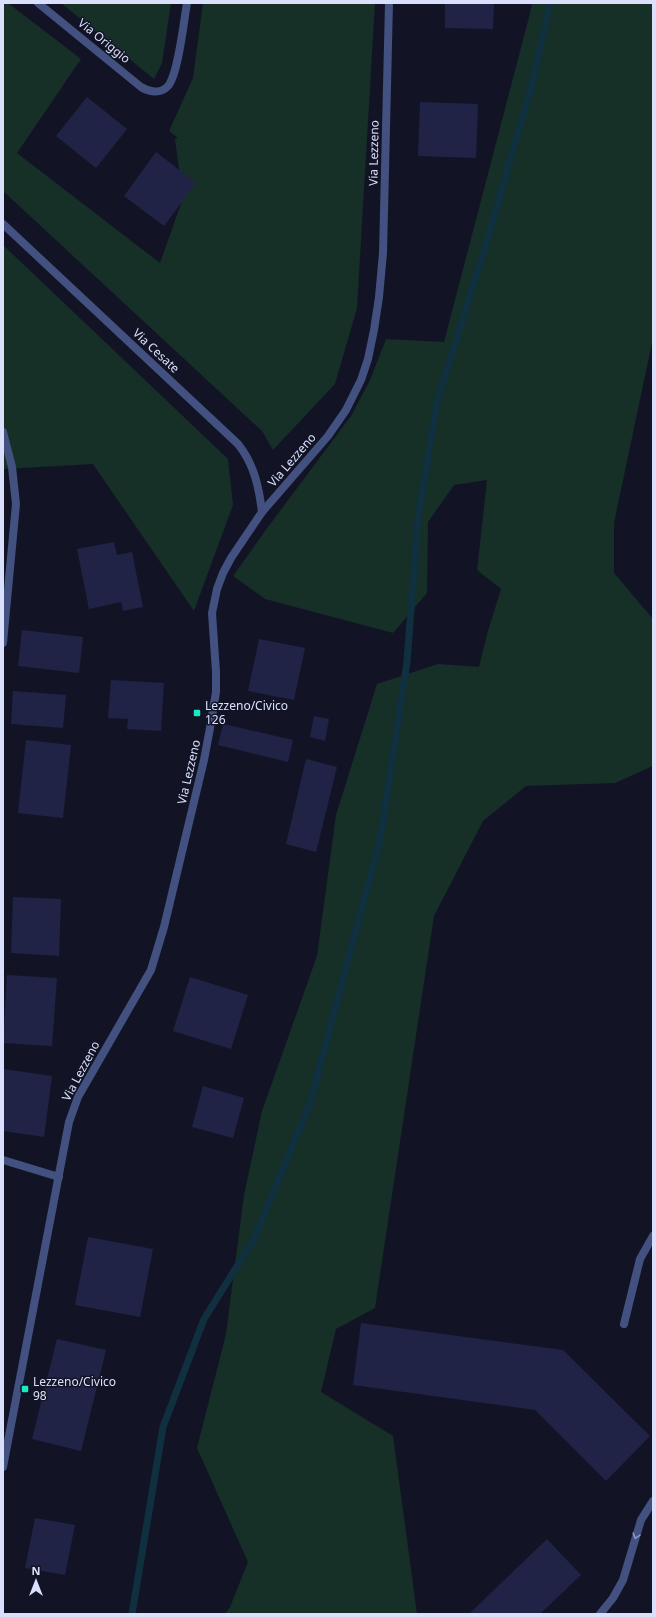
<svg xmlns="http://www.w3.org/2000/svg" width="656" height="1617" viewBox="0 0 656 1617" font-family="'Noto Sans',sans-serif">
	<style>
		.green { fill: #162f27 }
		.lines { fill: none; stroke-linecap: round; stroke-linejoin: round }
		.stream { stroke: #103040; stroke-width: 7 }
		.building { fill: #202345 }
		.lane { stroke: #425180; stroke-width: 8 }
		.street { stroke: #425180; stroke-width: 8 }
		.oneway { stroke: #8e98be }
		.poi-dot { fill: #1be7c1; stroke: #121426; stroke-width: 1.5 }
		.labels { text-anchor: middle; stroke-width: 3; stroke-linejoin: round; paint-order: stroke }
		.street-label { font-size: 12px; fill: #dae0fb; stroke: #121426 }
		.poi-label { font-size: 12px; fill: #dae0fb; stroke: #121426; text-anchor: start }
	</style>
	<rect width="100%" height="100%" fill="#121426"/>
	<!-- green -->
	<g class="green">
		<path d="M3 3H8L81 59 17 153 160 263 183 198 175 139 178 138 169 131 193 78 203 3H375L357 308 335 384 273 450 262 431 3 191Z"/>
		<path d="M61 3H171L162 63 154 79Z"/>
		<path d="M532 3H653V338L614 523V573L653 619V766L615 783 526 786 483 821 434 916 375 1308 336 1329 321 1392 393 1436 417 1614H225L230 1607 248 1562 197 1448 226 1334 244 1195 262 1111 317 956 336 815 377 684 438 664 479 667 488 631 501 589 477 570 487 480 454 485 428 522 427 593 393 633 265 599 233 576 265 531 351 416 370 380 386 339 444 342 529 17Z"/>
		<path d="M3 245 228 459 233 505 194 611 93 464 4 469Z"/>
	</g>
	<g class="lines">
		<!-- stream -->
		<path class="stream" d="M132 1614 163 1427 204 1319 254 1239 310 1103 380 840 407 662 418 518 437 402 488 237 532 84 550 3"/>
	</g>
	<!-- building -->
	<g class="building">
		<path d="M445 3H494L493 29 445 28Z"/>
		<path d="M87 97 127 129 96 168 56 136Z"/>
		<path d="M420 102 478 104 476 158 418 156Z"/>
		<path d="M156 152 196 183 164 226 124 196Z"/>
		<path d="M114 542 117 555 132 552 143 607 123 611 121 602 89 609 77 549Z"/>
		<path d="M22 630 83 637 79 673 18 666Z"/>
		<path d="M259 639 305 648 294 700 248 691Z"/>
		<path d="M111 680 164 683 161 731 127 729 128 719 108 718Z"/>
		<path d="M13 691 66 695 63 728 11 724Z"/>
		<path d="M314 716 329 719 325 741 310 737Z"/>
		<path d="M223 724 293 740 288 762 218 745Z"/>
		<path d="M26 740 71 745 63 818 18 813Z"/>
		<path d="M306 759 337 767 316 852 286 844Z"/>
		<path d="M13 897 61 899 59 956 11 953Z"/>
		<path d="M7 975 57 978 52 1046 3 1043Z"/>
		<path d="M190 977 248 995 231 1049 173 1031Z"/>
		<path d="M3 1069 52 1076 44 1137 3 1131Z"/>
		<path d="M203 1086 244 1098 233 1138 192 1127Z"/>
		<path d="M88 1237 153 1249 140 1317 75 1305Z"/>
		<path d="M361 1323 563 1350 650 1436 606 1481 535 1410 353 1385Z"/>
		<path d="M57 1339 106 1350 81 1451 32 1439Z"/>
		<path d="M35 1518 75 1525 65 1575 25 1568Z"/>
		<path d="M547 1539 581 1575 540 1614H469Z"/>
	</g>
	<g class="lines">
		<!-- lane -->
		<path class="lane" d="M624 1324 640 1259 653 1236"/>
		<!-- street -->
		<g class="street">
			<path d="M38 3 141 87C149 92 160 94 167 87 178 78 184 19 187 3"/>
			<path d="M3 224 238 444C254 464 259 487 262 512"/>
			<path d="M3 432 12 467 16 504 3 643"/>
			<path d="M3 1160 59 1177"/>
			<path d="M3 1467 69 1122 78 1097 151 970 164 927 204 760 210 728 216 692V672L212 613 217 589 223 573 231 558 262 512 328 436 346 410 361 380 368 359 374 330 379 297 383 253 389 3"/>
			<path d="M600 1614 613 1598 623 1580 641 1520 653 1501"/>
		</g>
	</g>
	<!-- one-way arrows -->
	<defs><path id="oneway-chevron" d="M-2-3.5L2.5 0L-2 3.5" fill="none" stroke-width="1.6" stroke-linecap="round" stroke-linejoin="round"/></defs>
	<use class="oneway" href="#oneway-chevron" transform="translate(636 1536) rotate(107)"/>
	<!-- markers -->
	<g class="poi-dot">
		<rect x="193" y="709" width="8" height="8" rx="2"/>
		<rect x="21" y="1385" width="8" height="8" rx="2"/>
	</g>
	<g class="labels">
		<!-- street labels -->
		<g class="street-label">
			<text transform="translate(104 41) rotate(39)" y="4">Via Origgio</text>
			<text transform="translate(374 153) rotate(-89)" y="4">Via Lezzeno</text>
			<text transform="translate(156 351) rotate(43)" y="4">Via Cesate</text>
			<text transform="translate(292 460) rotate(-49)" y="4">Via Lezzeno</text>
			<text transform="translate(189 772) rotate(-77)" y="4">Via Lezzeno</text>
			<text transform="translate(81 1071) rotate(-62)" y="4">Via Lezzeno</text>
		</g>
		<!-- poi labels -->
		<g class="poi-label">
			<text x="205" y="710">Lezzeno/Civico<tspan x="205" dy="14">126</tspan></text>
			<text x="33" y="1386">Lezzeno/Civico<tspan x="33" dy="14">98</tspan></text>
		</g>
	</g>
	<!-- border -->
	<rect width="656" height="1617" fill="none" stroke="#dae0fb" stroke-width="8"/>
	<!-- north arrow -->
	<g transform="translate(36 1581)" stroke="#121426" stroke-width="3" paint-order="stroke">
	<path d="M0-3L7 15L0 10L-7 15Z" fill="#dae0fb"/>
	<text y="-6" font-size="11" font-weight="bold" text-anchor="middle" fill="#dae0fb">N</text>
	</g>
</svg>
